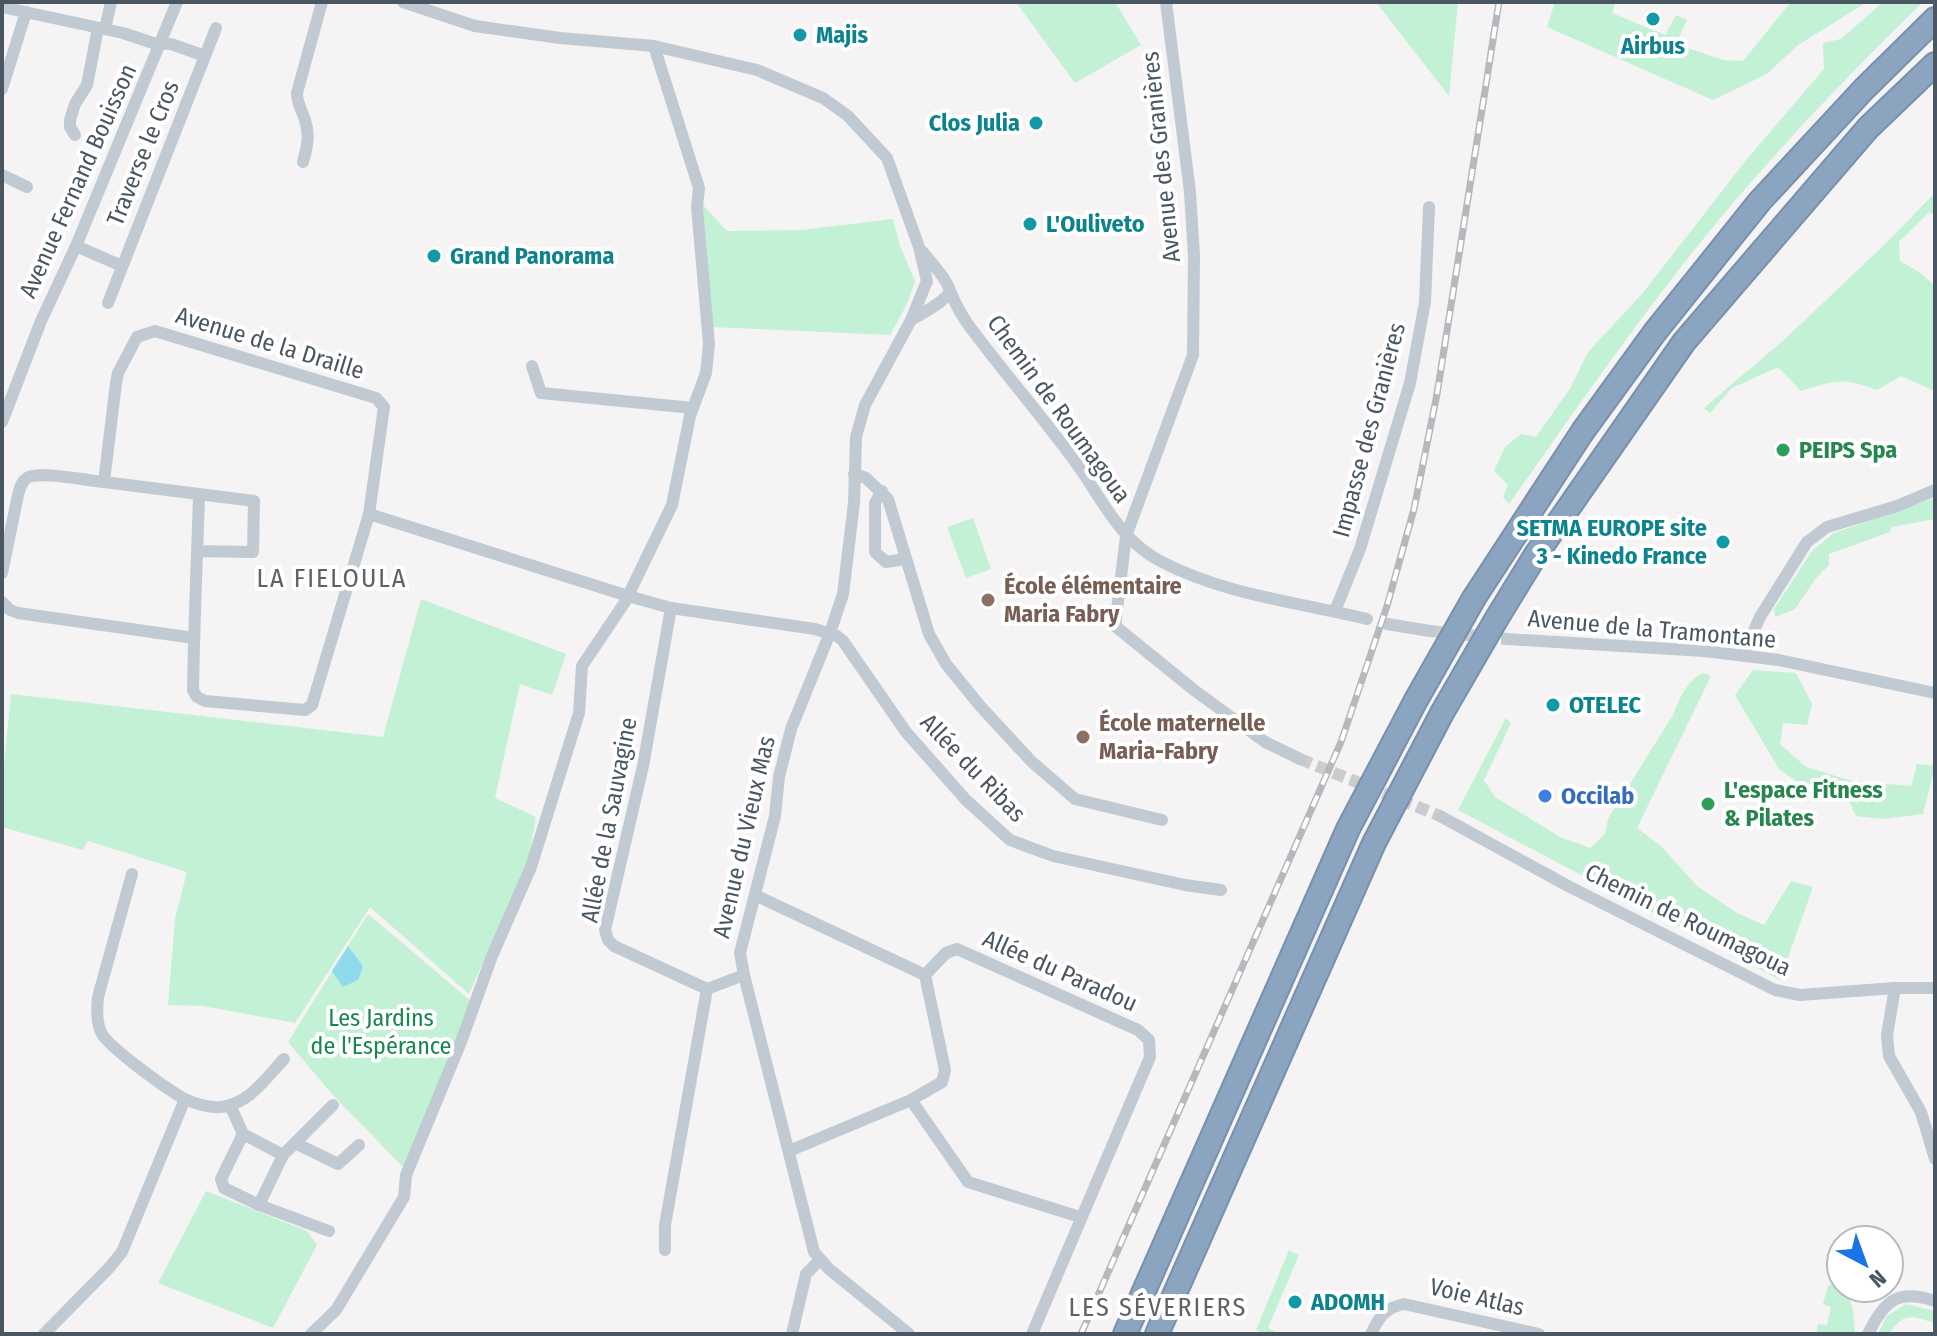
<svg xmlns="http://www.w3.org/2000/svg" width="1937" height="1336" viewBox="0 0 1937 1336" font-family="'Fira Sans Condensed',sans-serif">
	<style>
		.green { fill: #c3f1d5 }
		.water { fill: #90daee }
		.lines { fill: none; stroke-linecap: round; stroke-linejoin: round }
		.street-tunnel { stroke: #caccce; stroke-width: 12; stroke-dasharray: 12 6; stroke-linecap: butt }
		.highway-casing { stroke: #7690ad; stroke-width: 26 }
		.street { stroke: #c1cad2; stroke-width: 12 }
		.highway { stroke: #8ba5c1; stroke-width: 22 }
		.rail-casing { stroke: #b5b8bd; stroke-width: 7 }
		.rail { stroke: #fff; stroke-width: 4; stroke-dasharray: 12; stroke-linecap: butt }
		.culture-dot { fill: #0f9aa8; stroke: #fff; stroke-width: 3 }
		.leisure-dot { fill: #2e9e5b; stroke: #fff; stroke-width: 3 }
		.education-dot { fill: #8d6e63; stroke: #fff; stroke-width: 3 }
		.shop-dot { fill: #3f7fe0; stroke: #fff; stroke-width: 3 }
		.labels { text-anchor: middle; stroke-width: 8; stroke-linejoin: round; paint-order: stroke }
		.culture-label { font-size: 24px; font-weight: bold; fill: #0d838f; stroke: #fff; text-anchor: start }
		.street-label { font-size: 24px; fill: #4a5661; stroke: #fff }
		.leisure-label { font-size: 24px; font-weight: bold; fill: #27864d; stroke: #fff; text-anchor: start }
		.education-label { font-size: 24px; font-weight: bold; fill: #785e54; stroke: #fff; text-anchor: start }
		.shop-label { font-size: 24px; font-weight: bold; fill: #366cbe; stroke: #fff; text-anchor: start }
		.park-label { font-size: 24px; fill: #17864f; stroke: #fff }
		.neighbourhood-label { font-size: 26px; letter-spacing: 2px; fill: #5f6368; stroke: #fff }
	</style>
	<rect width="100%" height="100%" fill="#f5f3f3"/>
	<!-- green -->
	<g class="green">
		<path d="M1016 2H1115L1141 45 1075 83Z"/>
		<path d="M1376 2H1458L1449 96Z"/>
		<path d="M1555 2H1612L1615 4 1612 13 1665 35 1676 15 1687 20 1676 44 1723 60 1743 61 1791 2H1867L1798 45 1767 74 1713 100 1547 27Z"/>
		<path d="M1883 2H1923C1836 87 1751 176 1677 272 1618 348 1564 426 1509 504L1503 497 1508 485 1494 471 1505 447 1521 434 1536 437 1571 387 1588 352 1642 294 1747 159 1824 69 1823 43 1841 39Z"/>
		<path d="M1935 193V215L1929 212 1899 242 1900 261 1919 272 1935 286V391L1901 376 1877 390C1843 377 1835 380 1801 391L1778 367 1732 388 1710 413 1704 408 1785 339 1883 246Z"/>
		<path d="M703 205 727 231 801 230 893 219 900 246 915 281 907 304 890 335 711 327Z"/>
		<path d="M1935 498V519L1892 527 1890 532 1829 554V565L1816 578 1795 609 1775 617 1774 609 1812 551 1834 533Z"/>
		<path d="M973 518 991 569 966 578 947 527Z"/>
		<path d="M421 599 566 654 552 695 520 684 495 798 536 817 528 862 469 994 370 907 295 1023 203 1006 168 1005 175 919 187 872 88 841 83 850 2 827V787L11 694 383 737Z"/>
		<path d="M1753 670 1796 673 1812 704 1807 725 1783 723 1780 744 1806 767 1852 781 1911 786 1917 764 1935 766 1923 814 1883 819 1856 816 1850 803 1797 782 1779 769 1735 695Z"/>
		<path d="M1703 673 1711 676 1637 828 1661 846 1697 886 1737 913 1764 925 1791 881 1813 887 1780 980 1458 810 1506 718 1511 723 1484 780 1495 797 1560 837 1590 848 1605 834 1608 819 1673 715C1679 699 1688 679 1703 673Z"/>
		<path d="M368 914 472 1002 405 1169 332 1094 288 1042Z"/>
		<path d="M206 1191 307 1231 317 1245 273 1328 158 1283Z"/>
		<path d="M1289 1250 1299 1255 1268 1328 1280 1334H1266L1256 1330Z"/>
		<path d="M1835 1283C1855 1297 1853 1310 1855 1334H1816L1818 1324 1827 1325 1831 1307 1823 1304 1828 1286Z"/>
		<path d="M1906 1304 1935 1311V1323C1913 1316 1903 1311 1889 1334H1878L1887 1316Z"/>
	</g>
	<!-- water -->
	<path class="water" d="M348 946 363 966 358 980 343 987 332 971Z"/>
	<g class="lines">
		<!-- street-tunnel -->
		<g class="street-tunnel">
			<path d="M1430 631 1507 639"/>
			<path d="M1300 759 1440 816"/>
		</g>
		<!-- highway casing -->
		<g class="highway-casing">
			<g id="highway">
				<path d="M1125 1334 1348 829 1416 700 1474 598 1583 431 1655 332 1760 201 1864 89 1935 19"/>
				<path d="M1157 1334 1374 843 1442 713 1497 618 1535 556 1684 342 1868 128 1935 64"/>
			</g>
		</g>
		<!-- street -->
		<g class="street">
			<path d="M403 2 475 26 560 38 654 46 757 70 823 98 848 116 887 158 919 247 927 281"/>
			<path d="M1166 2 1190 192 1194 256 1193 355 1126 536 1115 626 1194 690 1265 742 1300 759"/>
			<path d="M2 7 123 33 153 43 171 44 205 56"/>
			<path d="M105 29 111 2"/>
			<path d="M2 89 26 12"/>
			<path d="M75 135 70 127V120L75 104 87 85 98 28"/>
			<path d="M303 162C307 148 310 135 305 120 302 110 297 104 297 93L322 2"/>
			<path d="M2 175 27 187"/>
			<path d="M76 246 122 266"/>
			<path d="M923 252C929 260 945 277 948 286 953 299 959 311 967 323 1003 372 1044 418 1079 467 1104 503 1121 541 1162 562 1226 595 1297 602 1367 619"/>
			<path d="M108 303 216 28"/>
			<path d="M911 320C922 313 943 303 949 293"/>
			<path d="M532 366 541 393 693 408"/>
			<path d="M2 422 41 321 76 246 177 2"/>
			<path d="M854 474 866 478 888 499 929 634 946 664 981 707 1032 762 1075 799 1162 820"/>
			<path d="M882 491 875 503V552L886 562 905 559"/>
			<path d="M369 514 628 596 671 608 815 629 837 636 843 641 906 732 966 800 1010 840 1053 856 1185 885 1221 890"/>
			<path d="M197 551 253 552 254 501 104 482 116 383 118 373 137 337 155 331 376 398 384 407 369 514 312 705 305 710 205 701 197 697 193 690C194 625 197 560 199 496"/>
			<path d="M2 573 18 495C20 488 21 482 27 478 40 470 88 481 104 482"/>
			<path d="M2 602 10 610 18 613 194 638"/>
			<path d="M671 608 643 766 605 930 608 940 614 946 707 989 744 975"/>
			<path d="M1335 611 1360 549 1410 383 1425 302 1429 207"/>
			<path d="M1387 624 1430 631"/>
			<path d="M1507 639 1704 651 1779 660 1935 693"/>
			<path d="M1745 656 1747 646 1760 617 1807 542 1827 527 1897 506 1935 490"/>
			<path d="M1440 816 1568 886 1775 990 1800 995 1895 988H1935"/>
			<path d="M132 874 98 997C97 1009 96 1023 102 1034 110 1048 169 1091 185 1099 195 1104 210 1108 221 1107 249 1104 266 1078 284 1059"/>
			<path d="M755 895 925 975 946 953 957 949 1138 1030 1149 1040 1150 1057 1032 1334"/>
			<path d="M1895 988 1887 1035 1889 1056 1921 1112 1935 1159"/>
			<path d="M911 1100 968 1182 1080 1217"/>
			<path d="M230 1105 243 1134 283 1155 333 1105"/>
			<path d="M243 1134 221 1179 224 1188 259 1205"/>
			<path d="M295 1143 338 1164 359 1145"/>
			<path d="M789 1151 911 1100 942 1082 945 1070 925 975"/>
			<path d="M283 1155 259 1205 329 1231"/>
			<path d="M665 1250V1225L707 989"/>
			<path d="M44 1334 109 1268 122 1252 185 1099"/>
			<path d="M311 1334 336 1310 398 1207 404 1197 406 1175 461 1042 492 956 531 867 579 713 582 666 625 602 672 505 690 416 706 373 709 344 697 207 699 188 654 46"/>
			<path d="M792 1334 806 1274 820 1260"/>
			<path d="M909 1334 829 1269 814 1252 744 975 740 953 775 816 779 777 791 729 830 633 843 594 854 503 856 437 865 405 911 320 927 281"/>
			<path d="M1371 1334C1379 1317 1385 1308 1404 1304L1539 1334"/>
			<path d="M1868 1334C1884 1301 1898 1288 1935 1301"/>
		</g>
		<!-- highway -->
		<use href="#highway" class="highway"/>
		<!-- rail casing -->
		<g class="rail-casing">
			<path id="rail" d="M1081 1334 1341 742 1387 606 1414 509 1437 394 1499 2"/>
		</g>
		<!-- rail -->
		<use href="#rail" class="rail"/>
	</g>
	<!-- markers -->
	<g class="culture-dot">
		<circle cx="1653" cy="19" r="8"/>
		<circle cx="800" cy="35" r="8"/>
		<circle cx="1036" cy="123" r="8"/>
		<circle cx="1030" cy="224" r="8"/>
		<circle cx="434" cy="256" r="8"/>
		<circle cx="1723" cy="542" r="8"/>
		<circle cx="1553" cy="705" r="8"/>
		<circle cx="1295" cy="1302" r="8"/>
	</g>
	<g class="leisure-dot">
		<circle cx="1783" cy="450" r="8"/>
		<circle cx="1708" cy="804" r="8"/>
	</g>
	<g class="education-dot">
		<circle cx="988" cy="600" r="8"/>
		<circle cx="1083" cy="737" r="8"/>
	</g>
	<circle class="shop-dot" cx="1545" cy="796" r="8"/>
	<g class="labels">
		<!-- culture labels -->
		<g class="culture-label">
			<text x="816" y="43">Majis</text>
			<text x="1653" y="54" text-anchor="middle">Airbus</text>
			<text x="1020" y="131" text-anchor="end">Clos Julia</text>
			<text x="1046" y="232">L'Ouliveto</text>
			<text x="450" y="264">Grand Panorama</text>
			<text x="1707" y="536" text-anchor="end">SETMA EUROPE site<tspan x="1707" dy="28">3 - Kinedo France</tspan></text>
			<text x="1569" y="713">OTELEC</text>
			<text x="1311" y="1310">ADOMH</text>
		</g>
		<!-- street labels -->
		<g class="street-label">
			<text transform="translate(143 153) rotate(-68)" y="8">Traverse le Cros</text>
			<text transform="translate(1161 157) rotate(-96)" y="8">Avenue des Granières</text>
			<text transform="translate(78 181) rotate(-66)" y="8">Avenue Fernand Bouisson</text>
			<text transform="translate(270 343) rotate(17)" y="8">Avenue de la Draille</text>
			<text transform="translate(1059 409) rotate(54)" y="8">Chemin de Roumagoua</text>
			<text transform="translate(1369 430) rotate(-75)" y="8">Impasse des Granières</text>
			<text transform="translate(1652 629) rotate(5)" y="8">Avenue de la Tramontane</text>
			<text transform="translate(973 768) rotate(46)" y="8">Allée du Ribas</text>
			<text transform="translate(609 820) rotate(-79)" y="8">Allée de la Sauvagine</text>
			<text transform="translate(744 837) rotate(-77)" y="8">Avenue du Vieux Mas</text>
			<text transform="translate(1688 920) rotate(26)" y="8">Chemin de Roumagoua</text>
			<text transform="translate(1060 971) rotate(24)" y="8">Allée du Paradou</text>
			<text transform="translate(1477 1297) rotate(13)" y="8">Voie Atlas</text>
		</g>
		<!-- leisure labels -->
		<g class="leisure-label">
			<text x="1799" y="458">PEIPS Spa</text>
			<text x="1724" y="798">L'espace Fitness<tspan x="1724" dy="28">&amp; Pilates</tspan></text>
		</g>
		<!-- education labels -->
		<g class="education-label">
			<text x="1004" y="594">École élémentaire<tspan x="1004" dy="28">Maria Fabry</tspan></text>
			<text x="1099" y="731">École maternelle<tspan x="1099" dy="28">Maria-Fabry</tspan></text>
		</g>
		<!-- shop labels -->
		<g class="shop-label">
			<text x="1561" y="804">Occilab</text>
		</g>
		<!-- park labels -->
		<g class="park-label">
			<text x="381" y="1026">Les Jardins<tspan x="381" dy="28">de l'Espérance</tspan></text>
		</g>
		<!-- neighbourhood labels -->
		<g class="neighbourhood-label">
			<text x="332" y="587">LA FIELOULA</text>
			<text x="1158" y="1316">LES SÉVERIERS</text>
		</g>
	</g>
	<!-- border -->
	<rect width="1937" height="1336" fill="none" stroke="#4a5661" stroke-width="8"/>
	<!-- north arrow -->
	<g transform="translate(1865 1264) rotate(139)"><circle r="38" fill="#ffffff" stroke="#b7bbc0" stroke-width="2"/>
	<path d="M0-6L14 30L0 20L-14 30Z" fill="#1a73e8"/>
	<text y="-12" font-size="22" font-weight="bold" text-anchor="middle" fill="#4a5661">N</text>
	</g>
</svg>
